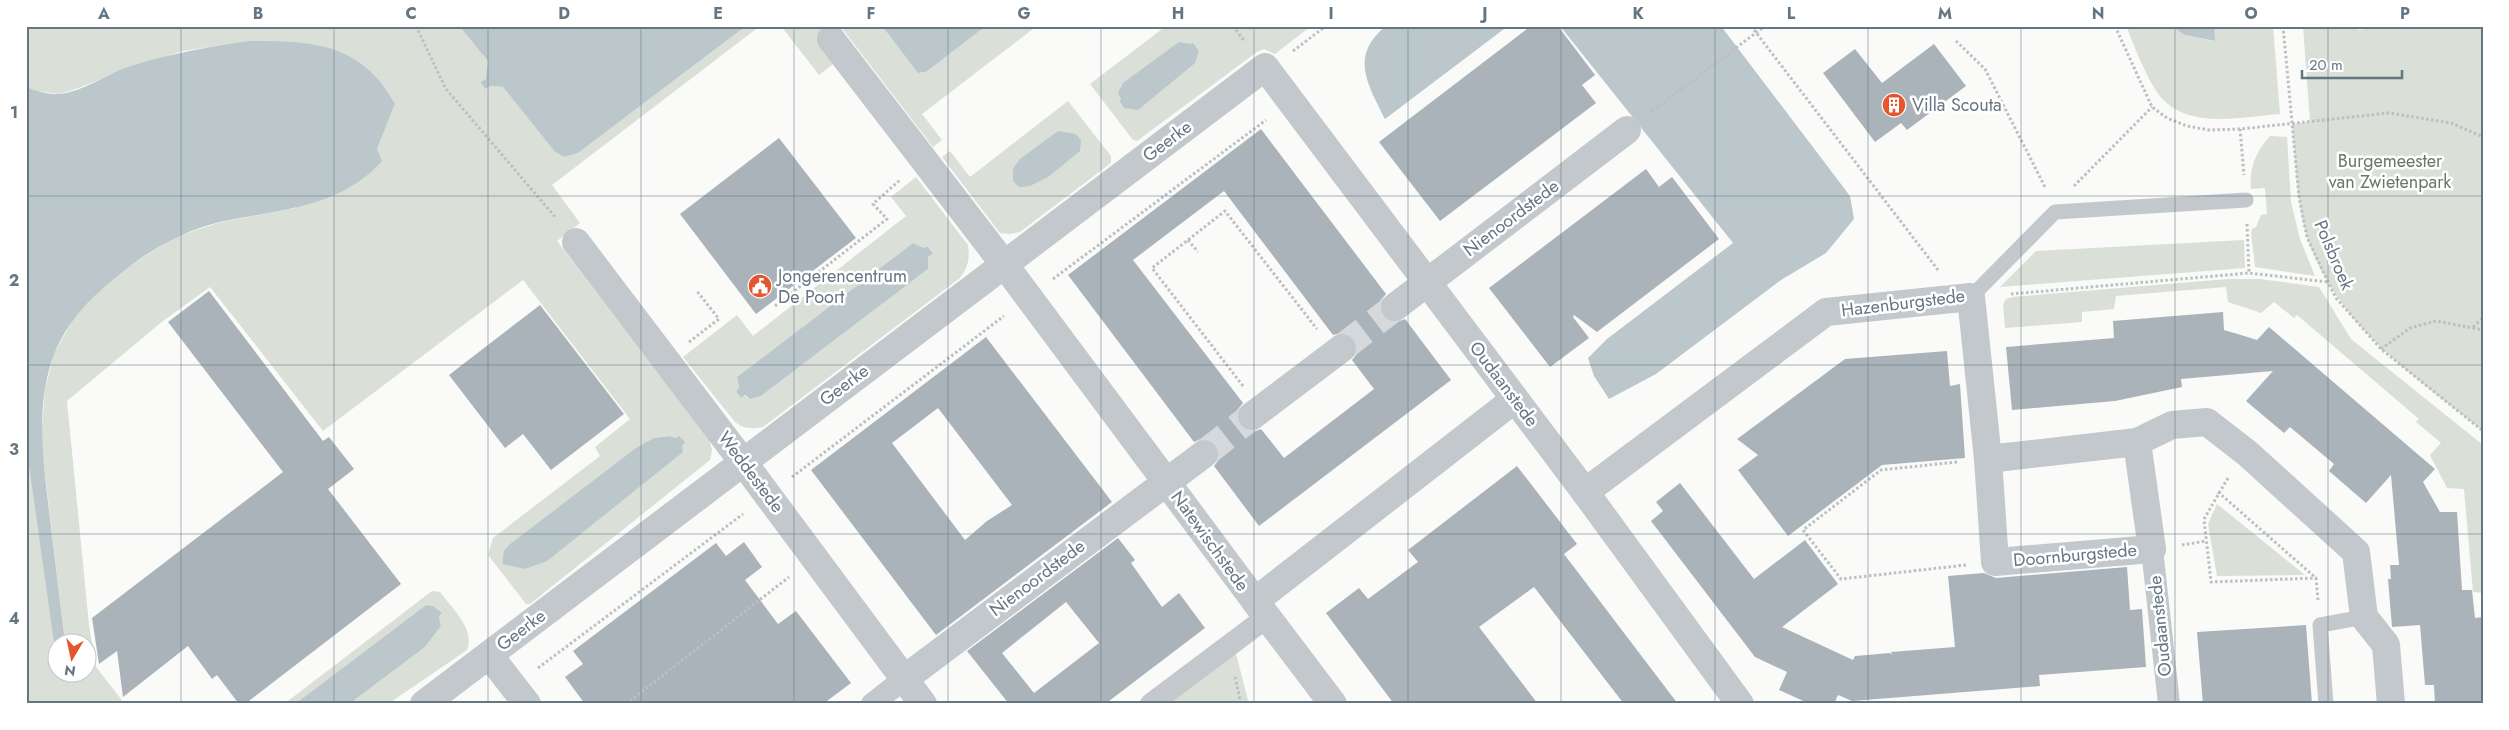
<svg xmlns="http://www.w3.org/2000/svg" width="2509" height="730" viewBox="0 0 2509 730" font-family="Jost,sans-serif">
	<style>
		.green { fill: #dadfd7; fill-rule: evenodd }
		.water { fill: #bbc7cb }
		.building { fill: #aab3b9; fill-rule: evenodd }
		.lines { fill: none; stroke-linecap: round; stroke-linejoin: round }
		.minor-tunnel { stroke: #d5d9db; stroke-width: 28; stroke-dasharray: 28 14; stroke-linecap: butt }
		.path { stroke: #bbbfc2; stroke-width: 3; stroke-dasharray: 2.5 2.5; stroke-linecap: butt }
		.service { stroke: #c3c8cc; stroke-width: 15 }
		.pedestrian { stroke: #c3c8cc; stroke-width: 22 }
		.minor { stroke: #c3c8cc; stroke-width: 28 }
		.grid { fill: none; stroke: #657683; stroke-width: 1; stroke-opacity: 0.55 }
		.labels { text-anchor: middle; stroke-width: 5; stroke-linejoin: round; paint-order: stroke }
		.poi-label { font-size: 18px; fill: #657683; stroke: #fff; text-anchor: start }
		.street-label { font-size: 18px; fill: #657683; stroke: #fff }
		.park-label { font-size: 18px; fill: #687a64; stroke: #fff }
		.neatline { fill: none; stroke: #657683; stroke-width: 2 }
		.grid-label { font-size: 16px; text-anchor: middle; font-weight: bold; fill: #657683 }
	</style>
	<rect width="100%" height="100%" fill="#fafaf8"/>
	<!-- green -->
	<g class="green">
		<path d="M26 26H459L488 61 486 89 491 86 503 87 555 152 564 157 578 153 746 26H760L552 185 580 223 557 241 709 438 712 450 710 460 530 604H526L488 555 493 538 600 456 595 447 630 419 523 280 323 431 210 287 163 321 67 401 89 625 96 667 121 699 122 704H26V445L54 644H57L58 672H88V642H65L41 440 45 389 54 354 73 319 95 294 128 267 173 238 218 223 295 208 377 149 395 104 248 41 183 51 127 68 79 88 59 94 36 91 26 87ZM670 436 676 438 525 569 501 562 654 438Z"/>
		<path d="M781 26H882L918 73 926 72 986 26H1037L922 114 942 140 933 147 841 27 818 44 833 64 819 75Z"/>
		<path d="M1166 26H1311L1275 54 1264 49 1257 52 1137 141 1133 140 1090 84ZM1197 54 1196 60 1124 108 1119 102Z"/>
		<path d="M2126 26H2171L2185 35 2214 41V26H2273L2280 114C2239 117 2181 132 2155 89 2143 70 2135 47 2126 26Z"/>
		<path d="M2303 26H2358V30L2389 26H2483V431C2414 376 2336 325 2307 237 2296 201 2296 161 2292 124L2310 122Z"/>
		<path d="M1068 101 1111 156V163L1020 232 1010 234 1000 233 942 157 950 151 970 177ZM1076 134 1080 140 1079 142 1027 186 1014 178Z"/>
		<path d="M2270 136 2287 137 2291 202 2300 239 2315 276 2255 267 2251 233 2252 229 2256 227 2261 215 2267 214 2265 188 2251 189C2249 168 2256 151 2270 136Z"/>
		<path d="M916 177 968 245C970 259 968 267 960 278L763 427C752 429 744 429 735 422L683 357 737 315 753 336 906 216 891 197ZM913 243 924 248 927 246 933 252 928 257V269L761 396 750 399 736 391 739 387 737 377Z"/>
		<path d="M2244 240 2245 268 2000 287 2036 251Z"/>
		<path d="M2228 279H2260L2319 287 2351 339 2483 445V593L2473 592 2464 489 2447 488 2430 455 2441 443 2416 422 2419 419 2297 315 2294 318 2274 302 2261 313 2228 302 2226 287 2116 296 2114 309 2082 312V322L2005 328 2003 305 2006 299 2012 297Z"/>
		<path d="M2217 504 2305 575 2217 576 2208 524Z"/>
		<path d="M432 591 440 592C451 607 476 630 467 650L388 704H349L425 647 441 626 439 617 442 614 426 605 295 704H284Z"/>
		<path d="M1235 650 1249 704H1166Z"/>
	</g>
	<!-- water -->
	<g class="water">
		<path d="M459 26H746L578 153 564 157 555 152 503 87 491 86 485 89 481 82 486 79 488 61Z"/>
		<path d="M882 26H986L926 72 918 73Z"/>
		<path d="M1386 26H1508L1385 119C1368 84 1349 56 1386 26Z"/>
		<path d="M1560 26H1721L1850 196 1854 219 1826 253 1781 280 1656 374 1609 399 1594 376 1588 358 1607 339 1733 243Z"/>
		<path d="M2171 26H2214L2215 41 2185 35Z"/>
		<path d="M248 41C311 41 361 42 395 104L377 149 382 161C341 208 276 210 220 222 183 231 149 250 120 274 92 296 67 321 54 355 34 407 44 465 50 519 55 560 60 601 65 642L54 644 26 445V87C36 91 49 95 60 94 84 91 105 75 128 67 167 54 207 47 248 41Z"/>
		<path d="M1179 42 1190 44 1193 43 1199 51 1195 63 1138 110 1124 108 1119 101 1121 99 1118 93 1123 83Z"/>
		<path d="M1058 131 1076 134 1081 140 1080 151 1048 177 1030 186 1019 187 1013 181V169L1020 159Z"/>
		<path d="M913 243 924 248 927 246 933 253 928 257V269L761 396 750 399 745 395 741 398 736 391 739 387 737 377Z"/>
		<path d="M670 436 676 438 679 436 685 442 682 446 683 452 547 561 525 569 502 564 504 551 509 545 636 448 654 438Z"/>
		<path d="M426 605 433 606 442 613 439 617 441 626 425 647 349 704H295Z"/>
	</g>
	<!-- building -->
	<g class="building">
		<path d="M1531 26H1558L1595 75 1582 85 1596 103 1440 221 1379 142Z"/>
		<path d="M1934 44 1966 86 1907 130 1901 123 1875 142 1823 73 1855 49 1882 83Z"/>
		<path d="M1261 129 1386 294 1380 301V309L1382 316 1389 322H1397L1405 319 1451 380 1259 526 1214 466 1218 461 1220 453 1216 444 1211 440 1203 438 1194 442 1068 275ZM1224 191 1333 335 1340 333H1348L1354 338 1358 347 1357 354 1352 360 1374 389 1284 458 1261 429 1253 432 1246 431 1240 426 1236 417 1238 409 1243 403 1133 260Z"/>
		<path d="M779 138 856 238 756 314 680 214Z"/>
		<path d="M1646 169 1659 187 1672 177 1719 239 1597 332 1574 315 1573 317 1589 338 1550 367 1489 288Z"/>
		<path d="M209 291 323 441 329 437 354 469 328 489 401 584 245 704H239L217 675 212 679 188 646 123 697 117 651 99 664 92 618 283 472 168 322Z"/>
		<path d="M540 305 624 414 551 470 523 434 505 448 449 375Z"/>
		<path d="M2223 312 2224 330 2241 335 2257 340 2269 327 2435 469 2423 482 2440 512H2457L2462 590H2472L2475 618 2483 617V704H2435L2434 685H2425L2420 625 2392 627 2388 579H2391L2390 565H2399L2391 475 2366 503 2329 471 2334 464 2290 427 2284 433 2246 401 2273 371 2181 379 2182 387 2115 401 2012 410 2006 347 2114 338 2113 321Z"/>
		<path d="M986 337 1112 502 936 635 811 470ZM938 408 1012 505 987 521 965 540 892 443Z"/>
		<path d="M1947 351 1950 386 1960 384 1965 458 1882 465 1788 536 1738 470 1758 455 1737 439 1845 359Z"/>
		<path d="M1517 466 1577 544 1564 554 1678 704H1624L1534 587 1479 627 1538 704H1394L1326 613 1359 588 1368 599 1418 562 1408 550Z"/>
		<path d="M1680 483 1754 579 1805 540 1838 584 1782 627 1853 660 1855 656 1890 653 1892 655 1891 652 1955 647 1948 576 1984 573 1996 578 2127 567 2130 610 2142 609 2146 667 2039 675 2040 686 1852 701 1838 695 1834 704H1810L1779 690 1787 672 1755 657 1651 521 1663 511 1656 502Z"/>
		<path d="M1118 538 1135 560 1131 563 1162 607 1179 593 1205 628 1105 704H1009L967 651ZM1066 602 1099 643 1034 693 1002 653Z"/>
		<path d="M744 542 762 567 745 580 778 624 796 611 851 683 823 704H585L565 677 583 664 573 651 716 543 726 556Z"/>
		<path d="M2306 625 2312 704H2203L2197 632Z"/>
	</g>
	<g class="lines">
		<!-- minor-tunnel -->
		<g class="minor-tunnel">
			<path d="M1342 348 1395 307"/>
			<path d="M1204 454 1252 416"/>
		</g>
		<!-- path -->
		<g class="path">
			<path d="M416 26 446 89 556 218"/>
			<path d="M1233 26 1245 42"/>
			<path d="M1751 26 1938 270"/>
			<path d="M2115 26 2152 107 2167 118 2187 126 2209 130 2240 129 2389 113 2451 123 2483 137"/>
			<path d="M2283 26 2299 197 2307 237 2328 282 2336 298 2381 349 2483 431"/>
			<path d="M1956 41 1985 69 2046 189"/>
			<path d="M1293 51 1326 26"/>
			<path d="M1652 111 1765 26"/>
			<path d="M2240 129 2244 175"/>
			<path d="M2074 186 2152 107"/>
			<path d="M2247 224 2249 273"/>
			<path d="M1188 240 1198 252"/>
			<path d="M1053 279 1266 120"/>
			<path d="M2011 294 2249 273 2328 282"/>
			<path d="M775 306 887 219 873 204 901 179"/>
			<path d="M2473 327 2483 318"/>
			<path d="M689 342 719 319 696 290"/>
			<path d="M2381 349 2410 328 2436 321 2483 330"/>
			<path d="M1243 386 1152 268 1225 211 1317 329"/>
			<path d="M1957 462 1881 470 1803 530 1841 579 1966 565"/>
			<path d="M792 477 1004 316"/>
			<path d="M2228 478 2204 519 2211 582 2316 578"/>
			<path d="M2218 492 2316 578 2318 600"/>
			<path d="M2182 545 2206 541"/>
			<path d="M538 668 743 514"/>
			<path d="M1235 677 1241 704"/>
			<path d="M626 704 789 577"/>
		</g>
		<!-- service -->
		<g class="service">
			<path d="M1971 297 2055 212 2246 200"/>
			<path d="M2326 704 2320 625 2364 617"/>
		</g>
		<!-- pedestrian -->
		<g class="pedestrian">
			<path d="M2152 549 2169 704"/>
			<path d="M872 704 904 679"/>
			<path d="M1151 704 1267 617"/>
		</g>
		<!-- minor -->
		<g class="minor">
			<path d="M831 39 1004 264 1255 601 1515 399"/>
			<path d="M576 242 743 462 923 704"/>
			<path d="M1395 307 1627 130"/>
			<path d="M1252 416 1342 348"/>
			<path d="M1988 459 1995 562 2152 549 2137 442"/>
			<path d="M1585 492 1826 312 1971 297 1988 459 2137 442 2172 425 2207 422 2247 453 2356 552 2364 617 2386 645 2391 704"/>
			<path d="M1255 601 1333 704"/>
			<path d="M489 655 527 704"/>
			<path d="M904 679 1204 454"/>
			<path d="M424 704 1265 67 1585 492 1740 704"/>
		</g>
	</g>
	<!-- grid -->
	<path class="grid" d="M181 26V704M334 26V704M488 26V704M641 26V704M794 26V704M948 26V704M1101 26V704M1254 26V704M1408 26V704M1561 26V704M1715 26V704M1868 26V704M2021 26V704M2175 26V704M2328 26V704M26 196H2483M26 365H2483M26 534H2483"/>
	<!-- icons -->
	<defs>
		<g id="building-disc" transform="scale(1.25)"><circle r="9.5" fill="#e4572e" stroke="#fff"/><path d="M-4-6H4V6H1V3H-1V6H-4ZM-2.5-4.3h1.7v1.8h-1.7ZM.8-4.3h1.7v1.8H.8ZM-2.5-1h1.7V.8h-1.7ZM.8-1h1.7V.8H.8Z" fill="#fff"/></g>
		<g id="civic-disc" transform="scale(1.25)"><circle r="9.5" fill="#e4572e" stroke="#fff"/><path d="M-.6-6.5H3V-4.5H.6V-3L4-1V1h2V6H-6V1h2V-1L-.6-3ZM-1.2 2.5V6h2.4V2.5Z" fill="#fff"/></g>
	</defs>
	<g fill-rule="evenodd">
		<use href="#building-disc" x="1894" y="105"/>
		<use href="#civic-disc" x="760" y="286"/>
	</g>
	<g class="labels">
		<!-- poi labels -->
		<g class="poi-label">
			<text x="1912" y="111">Villa Scouta</text>
			<text x="778" y="282">Jongerencentrum<tspan x="778" dy="21">De Poort</tspan></text>
		</g>
		<!-- street labels -->
		<g class="street-label">
			<text transform="translate(1167 141) rotate(-37)" y="6">Geerke</text>
			<text transform="translate(1511 218) rotate(-37)" y="6">Nienoordstede</text>
			<text transform="translate(2334 255) rotate(67)" y="6">Polsbroek</text>
			<text transform="translate(1903 303) rotate(-7)" y="6">Hazenburgstede</text>
			<text transform="translate(1504 384) rotate(53)" y="6">Oudaanstede</text>
			<text transform="translate(844 385) rotate(-37)" y="6">Geerke</text>
			<text transform="translate(751 472) rotate(53)" y="6">Weddestede</text>
			<text transform="translate(1210 541) rotate(54)" y="6">Natewischstede</text>
			<text transform="translate(2075 555) rotate(-5)" y="6">Doornburgstede</text>
			<text transform="translate(1037 578) rotate(-37)" y="6">Nienoordstede</text>
			<text transform="translate(2160 626) rotate(-96)" y="6">Oudaanstede</text>
			<text transform="translate(521 630) rotate(-37)" y="6">Geerke</text>
		</g>
		<!-- park labels -->
		<g class="park-label">
			<text x="2390" y="167">Burgemeester<tspan x="2390" dy="21">van Zwietenpark</tspan></text>
		</g>
	</g>
	<!-- border -->
	<rect width="2509" height="730" fill="none" stroke="#ffffff" stroke-width="55"/>
	<!-- north arrow -->
	<g transform="translate(72 658) rotate(189)"><circle r="24" fill="#ffffff" stroke="#c1c8cd"/>
	<path d="M0-4L9 19L0 12L-9 19Z" fill="#e4572e"/>
	<text y="-8" font-size="14" font-weight="bold" text-anchor="middle" fill="#657683">N</text>
	</g>
	<!-- scale -->
	<path d="M2302 70v8h100v-8" fill="none" stroke="#657683" stroke-width="2.5"/>
	<text x="2309" y="70" font-size="15" fill="#657683" stroke="#ffffff" stroke-width="4" paint-order="stroke">20 m</text>
	<rect x="28" y="28" width="2454" height="674" class="neatline"/>
	<g class="grid-label">
		<text x="104" y="19">A</text>
		<text x="258" y="19">B</text>
		<text x="411" y="19">C</text>
		<text x="564" y="19">D</text>
		<text x="718" y="19">E</text>
		<text x="871" y="19">F</text>
		<text x="1024" y="19">G</text>
		<text x="1178" y="19">H</text>
		<text x="1331" y="19">I</text>
		<text x="1485" y="19">J</text>
		<text x="1638" y="19">K</text>
		<text x="1791" y="19">L</text>
		<text x="1945" y="19">M</text>
		<text x="2098" y="19">N</text>
		<text x="2251" y="19">O</text>
		<text x="2405" y="19">P</text>
		<text x="14" y="118">1</text>
		<text x="14" y="286">2</text>
		<text x="14" y="455">3</text>
		<text x="14" y="624">4</text>
	</g>
</svg>
